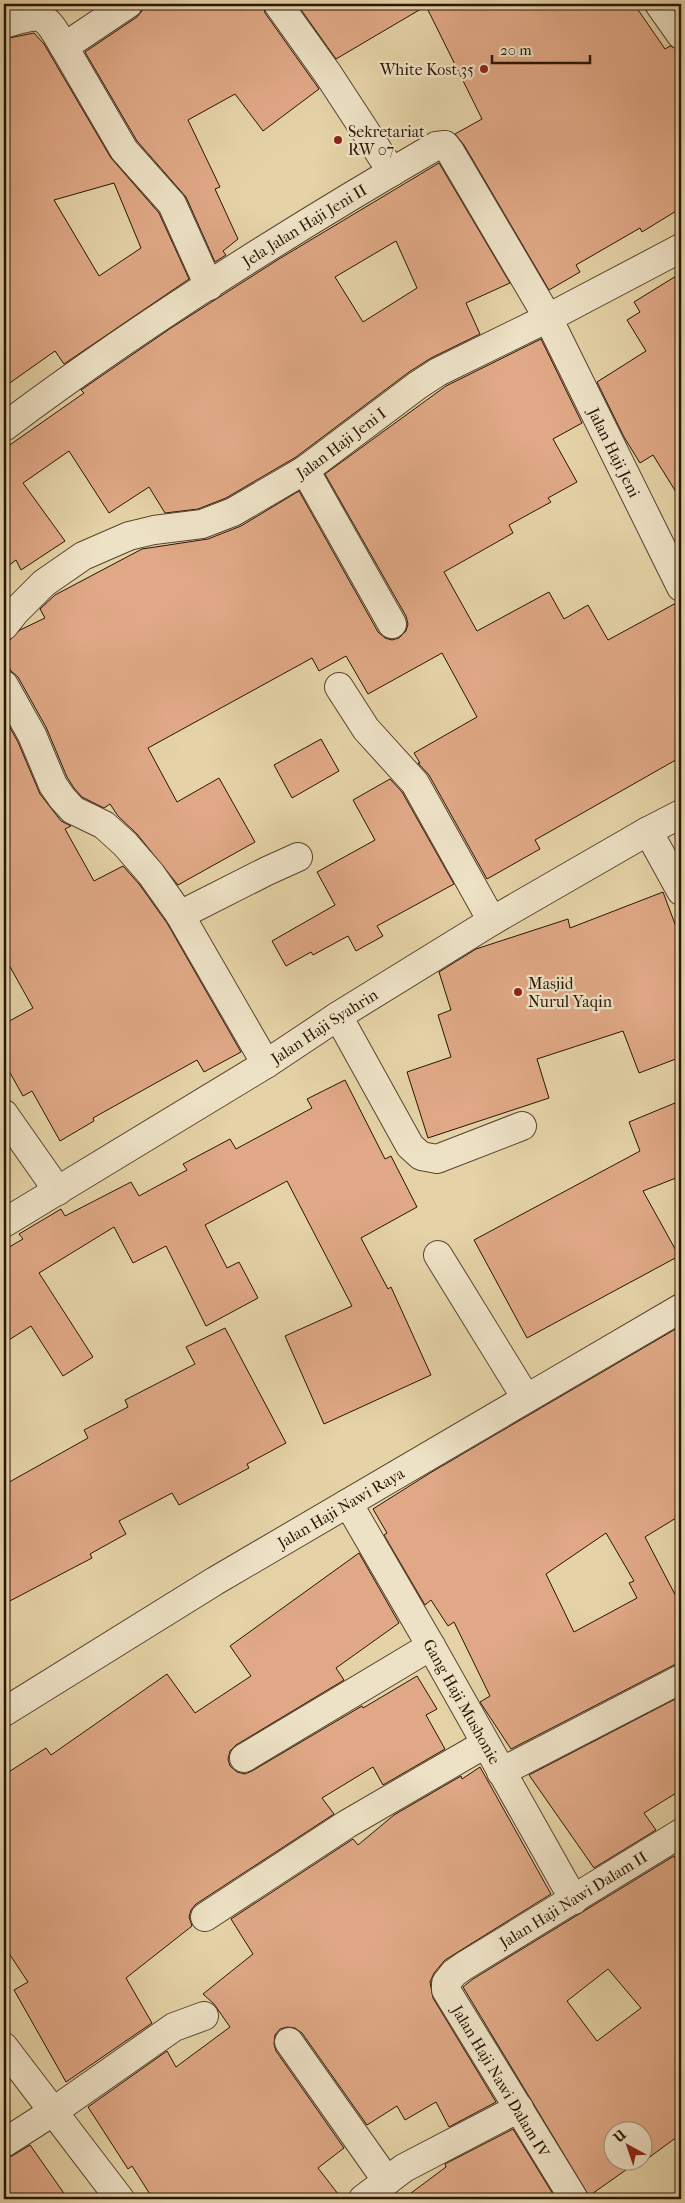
<svg xmlns="http://www.w3.org/2000/svg" width="685" height="2203" viewBox="0 0 685 2203" font-family="'IM FELL French Canon',serif">
	<style>
		.building { fill: #e0a886; stroke: #281504; fill-rule: evenodd }
		.lines { fill: none; stroke-linecap: round; stroke-linejoin: round }
		.minor-casing { stroke: #57442d; stroke-width: 30 }
		.minor { stroke: #eee2c6; stroke-width: 28 }
		.poi-dot { fill: #8f2418; stroke: #eee2c6; stroke-width: 2 }
		.labels { text-anchor: middle; stroke-width: 4.5; stroke-linejoin: round; paint-order: stroke }
		.poi-label { font-size: 16px; fill: #281504; stroke: #eee2c6; text-anchor: start }
		.street-label { font-size: 16px; fill: #281504; stroke: #eee2c6 }
	</style>
	<rect width="100%" height="100%" fill="#e5d3a7"/>
	<filter id="stains"><feTurbulence type="fractalNoise" baseFrequency=".004" numOctaves="4"/><feColorMatrix values="0 0 0 0 .2 0 0 0 0 .09 0 0 0 0 .02 0 0 0 .5 -.17"/></filter>
	<radialGradient id="worn" r=".72"><stop offset=".6" stop-color="#630" stop-opacity="0"/><stop offset="1" stop-color="#630" stop-opacity=".3"/></radialGradient>
	<!-- building -->
	<g class="building">
		<path d="M144 4H263L265 13 319 89 263 131 235 94 188 120 220 187 215 189 238 239 223 251 226 255 215 262 186 197 137 141 85 52 137 17 142 11Z"/>
		<path d="M297 4H634L665 49 670 46 681 50V208L642 232 640 228 576 265 580 272 549 290 464 145 455 134 482 119 426 6 336 59Z"/>
		<path d="M34 33 44 44 111 158 159 213 189 279 64 364 55 351 4 387V39ZM114 183 141 248 99 276 54 200Z"/>
		<path d="M439 163 510 283 466 303 480 334 431 358 409 372 296 457 226 498 198 509 165 513 149 487 109 513 69 451 23 483 65 541 21 570 16 560 4 569V449L84 393 81 390 171 328 279 259ZM396 241 417 288 363 322 335 277Z"/>
		<path d="M681 273V500L653 455 640 463 624 437 597 382 646 351 627 320 640 312 634 302Z"/>
		<path d="M541 339 582 423 553 439 577 482 548 498 551 502 509 525 513 533 444 572 477 631 549 592 564 619 588 605 608 640 678 602H681V757L535 840 540 849 487 879 429 775 418 763H420L414 753 477 717 442 653 368 694 346 656 319 671 312 658 148 748 177 802 219 778 255 842 178 885 137 834 118 816 110 804 104 808 82 797 74 788 67 777 46 727 18 677 11 671 4 658V641L10 640 20 630 45 618 40 609 55 595 142 549 208 539 241 526 299 491 378 632 385 638 392 640 399 638 406 631 408 624 406 616 325 474 446 386Z"/>
		<path d="M4 717 18 742 40 794 61 821 71 826 65 829 94 881 123 866 139 884 167 923 241 1052 204 1072 197 1060 93 1118 94 1121 60 1141 32 1091 23 1096 4 1062V1024L33 1008 4 956Z"/>
		<path d="M321 739 339 771 292 798 274 765Z"/>
		<path d="M390 779 402 792 454 884 377 926 383 936 356 951 348 936 313 955 311 952 286 966 272 941 335 905 317 872 375 840 353 800Z"/>
		<path d="M663 892 681 940V1057L639 1073 623 1031 537 1059 549 1098 428 1138 407 1072 451 1057 438 1015 451 1010 439 972 476 949 568 919 570 928Z"/>
		<path d="M345 1080 385 1159 391 1156 417 1207 361 1238 388 1289 391 1287 431 1375 324 1424 285 1336 352 1306 287 1181 205 1225 227 1268 239 1262 258 1298 206 1326 166 1246 133 1263 114 1227 39 1273 93 1357 63 1376 31 1326 4 1343V1250L23 1239 19 1234 61 1209 65 1216 131 1182 139 1196 187 1170 183 1164 230 1139 236 1149 312 1108 307 1099Z"/>
		<path d="M675 1103 681 1119V1176L643 1191 679 1256 527 1338 474 1240 640 1151 629 1122Z"/>
		<path d="M679 1327 681 1331V1515L645 1537 681 1606V1663L674 1665 511 1749 480 1702 490 1696 454 1622 448 1626 431 1600 425 1605 384 1535 387 1533 373 1509 430 1473ZM606 1533 634 1581 629 1583 637 1598 574 1632 546 1574Z"/>
		<path d="M225 1328 286 1443 247 1464 249 1468 179 1505 172 1493 119 1521 126 1534 90 1554 92 1558 4 1604V1485L88 1438 84 1430 128 1407 125 1400 195 1364 186 1347Z"/>
		<path d="M359 1553 399 1623 336 1668 344 1680 236 1745 230 1751 228 1759 230 1766 237 1772 245 1774 252 1771 362 1706 363 1708 417 1676 437 1709 426 1715 445 1749 383 1785 373 1767 322 1798 334 1814 196 1904 191 1910 189 1917 192 1926 126 1978 152 2023 66 2082 14 1990 28 1982 4 1946V1775L46 1748 51 1755 167 1674 195 1713 251 1676 230 1646Z"/>
		<path d="M681 1696V1790L644 1813 656 1830 594 1868 529 1775Z"/>
		<path d="M480 1767 551 1894 445 1960 434 1973 430 1982 433 1998 496 2102 449 2127 436 2102 405 2120 397 2106 367 2125 302 2033 295 2028 287 2027 280 2029 275 2035 274 2044 276 2051 344 2148 318 2168 342 2199H153L132 2166 128 2169 88 2107 167 2051 176 2067 230 2027 214 2004 203 1994 253 1954 231 1919 353 1839 358 1845 394 1815 461 1776 462 1779Z"/>
		<path d="M674 1856 681 1867V2134L647 2159 646 2156 642 2158V2130H612V2160H640L589 2196 463 1987 473 1979ZM608 1969 641 2008 597 2041 567 2001Z"/>
		<path d="M513 2129 556 2199H403L446 2167 445 2164Z"/>
		<path d="M30 2145 68 2199H4V2158L12 2156Z"/>
	</g>
	<g class="lines">
		<!-- minor casing -->
		<g class="minor-casing">
			<g id="minor">
				<path d="M278 4 328 74 392 172"/>
				<path d="M659 4 681 35"/>
				<path d="M4 24C43 12 44 12 64 47L128 4"/>
				<path d="M64 47 124 150 172 204 209 286"/>
				<path id="s1" d="M4 427C141 324 288 232 436 146L445 145 451 153 548 318 681 587"/>
				<path d="M305 470 392 624"/>
				<path id="s2" d="M4 626 15 612 44 583 83 556 129 536 154 530 202 524 233 512 305 470 418 385 438 372 548 318 681 248"/>
				<path d="M4 685 32 735 53 785 62 798 73 810 104 825 125 844 151 874 180 915 266 1064"/>
				<path d="M339 687 366 729 415 783 492 921"/>
				<path d="M681 814 648 831 681 891"/>
				<path d="M180 915 267 871 298 857"/>
				<path d="M338 1016 410 1146 421 1156 437 1159 522 1126"/>
				<path d="M4 1114 58 1191"/>
				<path id="s3" d="M4 1223 266 1064 338 1016 492 921 648 831"/>
				<path d="M438 1255 526 1398"/>
				<path id="s4" d="M348 1503 431 1646 574 1900"/>
				<path id="s5" d="M4 1712 215 1581 681 1308"/>
				<path d="M244 1758 431 1646"/>
				<path d="M501 1772 681 1679"/>
				<path d="M205 1917 347 1824 485 1744"/>
				<path d="M289 2042 387 2181"/>
				<path d="M4 2047 120 2199"/>
				<path d="M4 2143 54 2111 174 2027 204 2016"/>
				<path d="M363 2199 404 2168 519 2108"/>
				<path id="s6" d="M574 2199 446 1990V1983L454 1973 464 1966 681 1833"/>
			</g>
		</g>
		<!-- minor -->
		<use href="#minor" class="minor"/>
	</g>
	<!-- markers -->
	<g class="poi-dot">
		<circle cx="484" cy="69" r="5"/>
		<circle cx="338" cy="140" r="5"/>
		<circle cx="518" cy="992" r="5"/>
	</g>
	<g class="labels">
		<!-- poi labels -->
		<g class="poi-label">
			<text x="474" y="75" text-anchor="end">White Kost 35</text>
			<text x="348" y="137">Sekretariat<tspan x="348" dy="18">RW 07</tspan></text>
			<text x="528" y="989">Masjid<tspan x="528" dy="18">Nurul Yaqin</tspan></text>
		</g>
		<!-- street labels -->
		<g class="street-label">
			<text dy="6" stroke="none"><textPath href="#s1" startOffset="362">Jela Jalan Haji Jeni II</textPath></text>
			<text dy="6" stroke="none"><textPath href="#s2" startOffset="392">Jalan Haji Jeni I</textPath></text>
			<text dy="6" stroke="none"><textPath href="#s1" startOffset="876">Jalan Haji Jeni</textPath></text>
			<text dy="6" stroke="none"><textPath href="#s3" startOffset="376">Jalan Haji Syahrin</textPath></text>
			<text dy="6" stroke="none"><textPath href="#s5" startOffset="394">Jalan Haji Nawi Raya</textPath></text>
			<text dy="6" stroke="none"><textPath href="#s4" startOffset="229">Gang Haji Mushonie</textPath></text>
			<text dy="6" stroke="none"><textPath href="#s6" startOffset="405">Jalan Haji Nawi Dalam II</textPath></text>
			<text transform="translate(501 2081) rotate(59)" y="6">Jalan Haji Nawi Dalam IV</text>
		</g>
	</g>
	<!-- margin -->
	<rect width="685" height="2203" fill="none" stroke="#e5d3a7" stroke-width="20"/>
	<rect x="5" y="5" width="675" height="2193" fill="none" stroke="#281504" stroke-width="2.5"/>
	<rect x="10" y="10" width="665" height="2183" fill="none" stroke="#281504"/>
	<!-- north arrow -->
	<g transform="translate(628 2146) rotate(320)"><circle r="24" fill="#eee2c6" stroke="#9f9078"/>
	<path d="M0-4L9 19L0 12L-9 19Z" fill="#8f2418"/>
	<text y="-8" font-size="14" font-weight="bold" text-anchor="middle" fill="#281504">U</text>
	</g>
	<!-- scale -->
	<path d="M492 55v8h98v-8" fill="none" stroke="#281504" stroke-width="2.5"/>
	<text x="500" y="55" font-size="15" fill="#281504" stroke="#eee2c6" stroke-width="4" paint-order="stroke">20 m</text>
	<rect width="100%" height="100%" filter="url(#stains)"/>
	<rect width="100%" height="100%" fill="url(#worn)"/>
</svg>
